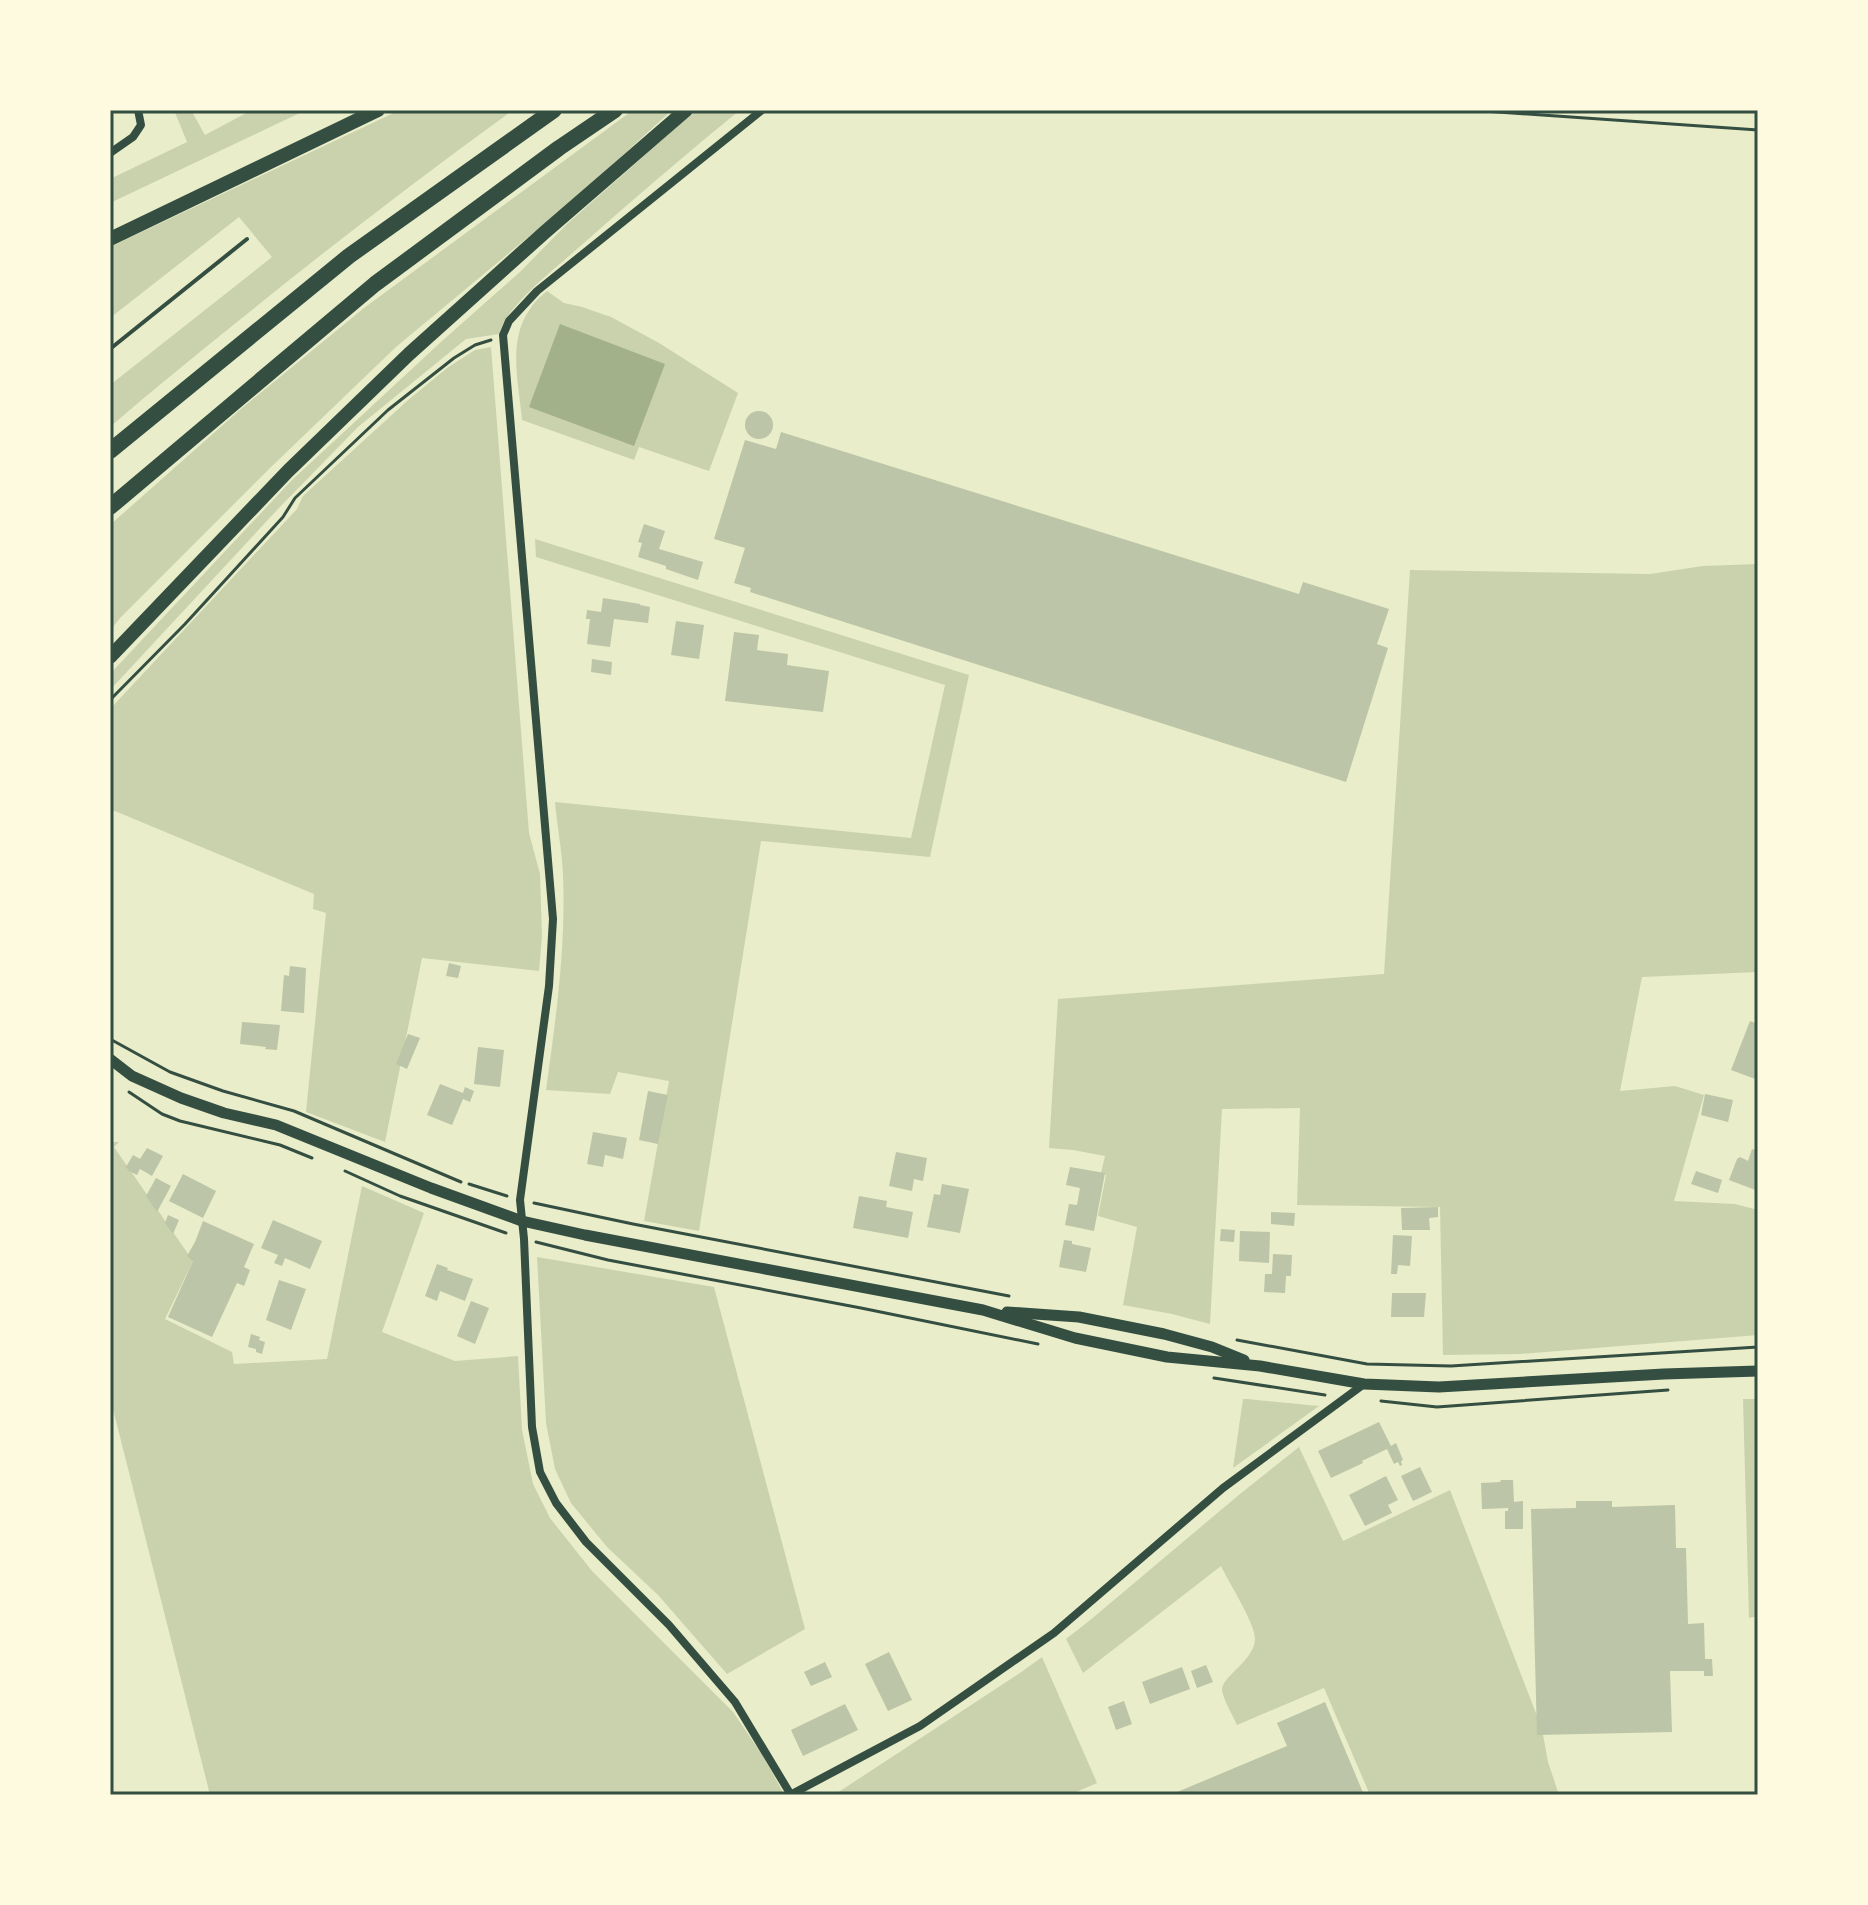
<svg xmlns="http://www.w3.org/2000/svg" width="1868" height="1905" viewBox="0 0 1868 1905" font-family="'Nunito Sans',sans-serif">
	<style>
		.green { fill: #cad2ad }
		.water { fill: #a3b18a }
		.building { fill: #bcc5a7 }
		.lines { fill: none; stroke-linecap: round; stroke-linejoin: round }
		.path { stroke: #344e41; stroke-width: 3 }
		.service { stroke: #344e41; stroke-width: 4 }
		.minor { stroke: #344e41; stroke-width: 8 }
		.tertiary { stroke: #344e41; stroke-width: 11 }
		.primary { stroke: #344e41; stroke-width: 14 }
		.motorway { stroke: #344e41; stroke-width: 16 }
		.neatline { fill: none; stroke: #344e41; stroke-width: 3 }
	</style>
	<rect width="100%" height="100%" fill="#e9edc9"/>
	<!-- green -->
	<g class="green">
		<path d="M174 110H191L205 135 252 110H306L110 203V179L187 142Z"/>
		<path d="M400 110H513C419 178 327 249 237 322 194 357 151 391 110 427V385L272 257 239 217 110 318V247Z"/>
		<path d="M633 110H672L586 189 396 347 270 468 120 618 110 631V525L242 408 364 308Z"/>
		<path d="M696 110H740C685 155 630 202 577 249 555 269 506 306 499 334L466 339 358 427 278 509 110 690V674L291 481 442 341 520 272 567 224Z"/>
		<path d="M547 291 564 303 582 307 611 317 659 343 738 393 709 471 639 447 634 460 522 420C519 384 507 341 530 309 534 302 541 296 547 291Z"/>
		<path d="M491 347 529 833 540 874 542 936 539 971 422 958 385 1142 306 1112 326 913 313 909 314 894 110 809V709L297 509 303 496 407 401 447 368 475 350Z"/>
		<path d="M535 539 969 675 930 857 761 841 699 1231 644 1221 669 1081 618 1072 610 1094 546 1090C556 1018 566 947 563 875 562 850 557 826 555 802L911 838 945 685 536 557Z"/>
		<path d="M1758 564V972L1642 977 1620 1091 1675 1086 1704 1095 1674 1201 1735 1204 1758 1210V1335L1521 1354 1443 1355 1440 1207 1297 1205 1300 1108 1222 1109 1210 1324 1172 1314 1123 1305 1137 1227 1098 1216 1106 1175 1101 1173 1105 1156 1073 1150 1049 1148 1058 999 1384 974 1410 570 1650 574 1703 566Z"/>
		<path d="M110 1142H119L114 1147 193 1261 165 1319 232 1352 234 1364 327 1359 362 1186 424 1213 382 1332 455 1361 518 1356 522 1430 533 1484 550 1518 592 1571 733 1712 763 1756 784 1794 210 1795 110 1397Z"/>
		<path d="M537 1257 714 1287 805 1629 727 1674 658 1595 607 1547 571 1503 555 1469 546 1423Z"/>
		<path d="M1243 1399H1247L1319 1406 1233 1468Z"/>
		<path d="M1743 1399H1758V1616L1749 1618Z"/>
		<path d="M1299 1447 1343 1541 1450 1490 1542 1729 1548 1762 1559 1795H1370L1324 1688 1237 1725C1233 1716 1223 1699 1222 1690 1221 1677 1255 1660 1255 1639 1255 1623 1229 1583 1221 1566L1083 1673 1066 1639 1089 1621 1240 1494Z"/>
		<path d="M1042 1657 1097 1783 1069 1795H834L1020 1673Z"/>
	</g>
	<!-- water -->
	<path class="water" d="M560 324 665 364 634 446 529 407Z"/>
	<!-- building -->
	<g class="building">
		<circle cx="759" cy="425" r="14"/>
		<path d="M781 432 1299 594 1303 582 1389 609 1377 644 1388 648 1346 782 750 592 751 588 734 583 745 548 714 539 745 440 776 449Z"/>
		<path d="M644 524 665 531 659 549 703 562 698 580 666 569V566L638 557 642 543 638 542Z"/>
		<path d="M603 598 640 604V605L650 607 648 623 614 619 610 647 587 644 590 619H586L587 610 601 612Z"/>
		<path d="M676 621 704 625 699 659 671 655Z"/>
		<path d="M734 632 759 635 757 650 788 654 787 665 829 671 823 712 725 701Z"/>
		<path d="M592 659 612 662 611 675 591 672Z"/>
		<path d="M449 963 461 966 458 978 446 976Z"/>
		<path d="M290 966 306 968 304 1013 281 1011 284 975 289 976Z"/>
		<path d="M1750 1021 1758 1024V1080L1731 1070Z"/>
		<path d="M242 1022 280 1025 277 1050 265 1049 266 1047 240 1044Z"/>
		<path d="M408 1034 420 1038 407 1069 396 1064Z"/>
		<path d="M478 1047 504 1050 500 1087 474 1084Z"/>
		<path d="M440 1084 463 1093 465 1087 474 1091 470 1102 463 1099 452 1125 427 1115Z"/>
		<path d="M648 1091 668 1095 658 1144 639 1140Z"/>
		<path d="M1705 1094 1733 1100 1728 1122 1701 1115Z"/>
		<path d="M593 1132 627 1138 623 1159 605 1155 603 1167 587 1164Z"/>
		<path d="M147 1148 163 1156 152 1176 140 1169 137 1175 129 1171 126 1167 133 1155 140 1159Z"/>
		<path d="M1752 1149 1758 1151V1191L1729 1180 1737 1159 1740 1157 1748 1161Z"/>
		<path d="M896 1152 927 1158 923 1181 914 1179 912 1191 889 1186Z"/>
		<path d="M1070 1167 1105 1173 1094 1231 1065 1225 1069 1204 1077 1205 1080 1188 1066 1185Z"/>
		<path d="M1696 1171 1722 1180 1718 1193 1691 1184Z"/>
		<path d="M183 1174 216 1191 203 1218 169 1201Z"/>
		<path d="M156 1178 171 1186 157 1212 146 1196Z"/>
		<path d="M942 1184 969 1189 960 1233 927 1227 934 1194 940 1195Z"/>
		<path d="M859 1196 887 1201 886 1207 913 1212 908 1238 853 1228Z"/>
		<path d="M1438 1207V1217L1429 1218 1430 1230H1402L1401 1208Z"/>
		<path d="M1271 1212 1295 1213 1294 1226 1271 1224Z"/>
		<path d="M168 1215 179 1220 173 1234 165 1223Z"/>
		<path d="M273 1220 322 1241 310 1269 285 1258 282 1266 274 1263 278 1255 261 1248Z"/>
		<path d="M203 1221 254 1244 244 1267 250 1270 244 1286 237 1283 212 1337 168 1317 193 1261 187 1256 195 1242Z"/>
		<path d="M1221 1229 1235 1230 1234 1242 1220 1241Z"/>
		<path d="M1240 1231 1270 1232 1269 1263 1239 1261Z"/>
		<path d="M1393 1235 1412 1236 1410 1266 1398 1265 1397 1274H1391Z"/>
		<path d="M1064 1240 1072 1241V1244L1091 1248 1086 1272 1059 1267Z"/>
		<path d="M1273 1254 1292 1255 1291 1276H1286L1285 1293 1264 1292 1265 1274H1272Z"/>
		<path d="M437 1264 448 1268 447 1270 473 1279 465 1301 440 1291 437 1301 425 1296Z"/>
		<path d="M279 1280 306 1289 291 1330 266 1320Z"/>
		<path d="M1392 1293H1426L1424 1317H1391Z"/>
		<path d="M471 1301 489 1308 475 1344 457 1336Z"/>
		<path d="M251 1334 260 1337 259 1340 265 1342 262 1354 256 1352V1349L248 1347Z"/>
		<path d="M1379 1422 1391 1446 1396 1443 1403 1460 1401 1461 1402 1465 1400 1466 1398 1462 1394 1464 1387 1449 1362 1461 1363 1463 1331 1478 1318 1451Z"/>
		<path d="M1420 1467 1432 1492 1413 1501 1401 1476Z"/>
		<path d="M1386 1476 1398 1500 1388 1505 1392 1513 1365 1526 1349 1495Z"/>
		<path d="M1501 1480H1513L1514 1502 1523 1501V1529H1505V1511H1508V1508L1482 1509 1481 1483 1500 1482Z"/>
		<path d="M1576 1501H1612V1507L1675 1505 1676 1548H1686L1688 1624 1704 1623 1705 1659H1712L1713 1676H1704V1671H1670L1672 1732 1537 1735 1531 1509 1576 1508Z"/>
		<path d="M889 1652 912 1700 888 1711 865 1664Z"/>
		<path d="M825 1662 832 1677 811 1686 804 1672Z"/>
		<path d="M1206 1665 1213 1682 1197 1688 1191 1671Z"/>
		<path d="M1182 1667 1190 1689 1150 1704 1142 1682Z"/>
		<path d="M1124 1701 1132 1724 1116 1730 1108 1707Z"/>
		<path d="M1325 1702 1364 1795H1170L1287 1746 1277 1723Z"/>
		<path d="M845 1704 858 1730 803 1756 791 1730Z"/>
	</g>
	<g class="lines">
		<!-- path -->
		<g class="path">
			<path d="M1469 110 1758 130"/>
			<path d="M110 700 185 624 283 517 295 498 388 410 454 358 475 345 491 340"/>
			<path d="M110 1039 170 1072 223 1091 294 1111 461 1182"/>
			<path d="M129 1092 162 1114 180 1121 280 1145 312 1158"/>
			<path d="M345 1171 400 1196 506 1233"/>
			<path d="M469 1184 507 1196"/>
			<path d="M534 1203 633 1224 1009 1296"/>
			<path d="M536 1242 608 1260 861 1308 1038 1344"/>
			<path d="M1237 1340 1367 1364 1451 1366 1758 1347"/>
			<path d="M1214 1378 1325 1395"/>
			<path d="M1381 1401 1437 1407 1668 1390"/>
		</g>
		<!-- service -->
		<path class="service" d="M110 349 247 239"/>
		<!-- minor -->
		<g class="minor">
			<path d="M762 110 537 291 509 321 503 335 553 919 549 986 520 1200 524 1239 532 1427 540 1472 556 1503 586 1542 669 1625 735 1702 791 1795"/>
			<path d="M110 153 133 137 141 125 138 110"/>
			<path d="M790 1795 920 1726 1054 1633 1223 1488 1364 1384"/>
		</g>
		<!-- tertiary -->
		<g class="tertiary">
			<path d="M110 1059 132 1076 181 1098 224 1113 276 1125 431 1188 522 1221 585 1235 983 1310 1075 1338 1167 1357 1260 1366 1364 1384 1439 1387 1664 1374 1758 1371"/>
			<path d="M1007 1312 1079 1317 1164 1334 1212 1347 1244 1360"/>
		</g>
		<!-- primary -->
		<g class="primary">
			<path d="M110 239 378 110"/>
			<path d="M110 657 288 471 409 354 545 232 686 110"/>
		</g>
		<!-- motorway -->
		<g class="motorway">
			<path d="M110 451 349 256 554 110"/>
			<path d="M110 507 375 284 559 148 615 110"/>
		</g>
	</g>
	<!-- border -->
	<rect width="1868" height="1905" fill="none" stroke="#fefae0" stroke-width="224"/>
	<rect x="112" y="112" width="1644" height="1681" class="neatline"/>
</svg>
